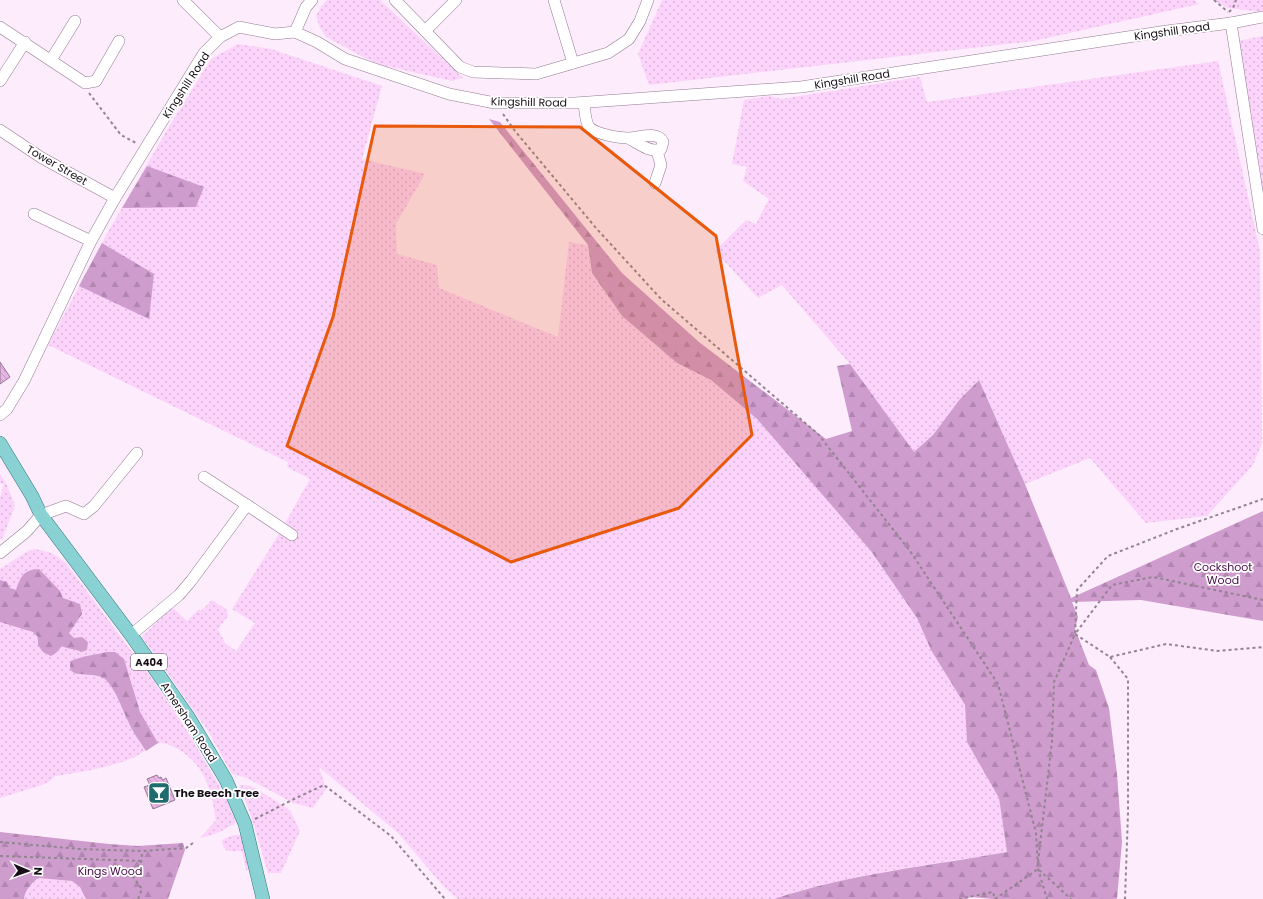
<svg xmlns="http://www.w3.org/2000/svg" width="1263" height="899" viewBox="0 0 1263 899" font-family="Poppins,sans-serif">
	<style>
		.grass { fill: url(#grass-dots) }
		.forest { fill: url(#forest-firs) }
		.building { fill: url(#building-back-hatch); stroke: #927991 }
		.lines { fill: none; stroke-linecap: round; stroke-linejoin: round }
		.minor-casing { stroke: #937a92; stroke-width: 12 }
		.major-casing { stroke: #2e797e; stroke-width: 14 }
		.path { stroke: #928591; stroke-width: 2; stroke-dasharray: 3 3; stroke-linecap: butt }
		.minor { stroke: #fff; stroke-width: 11 }
		.major { stroke: #89d1d3; stroke-width: 13 }
		.marked { fill: #e8590c; fill-opacity: 0.2; stroke: #e8590c; stroke-width: 3; stroke-linejoin: round }
		.labels { text-anchor: middle; stroke-width: 3.5; stroke-linejoin: round; paint-order: stroke }
		.shield { fill: #fff; stroke: #5d565d; stroke-width: 1 }
		.shield-label { font-size: 10px; font-weight: bold; fill: #170e17 }
		.street-label { font-size: 11px; fill: #170e17; stroke: #fff }
		.park-label { font-size: 11px; fill: #450746; stroke: #fff }
		.poi-label { font-size: 11px; font-weight: bold; fill: #170e17; stroke: #fff; text-anchor: start }
	</style>
	<defs>
		<pattern id="grass-dots" width="8" height="8" patternUnits="userSpaceOnUse"><rect width="8" height="8" fill="#fcd3fb"/><path d="M2 2h.1M6 6h.1" fill="none" stroke="#d7b4d6" stroke-width="1.8" stroke-linecap="round"/></pattern>
		<pattern id="forest-firs" width="22" height="20" patternUnits="userSpaceOnUse"><rect width="22" height="20" fill="#ce9ccd"/><path d="M5 1l3.5 6h-7zM16 11l3.5 6h-7z" fill="#b085af"/></pattern>
		<pattern id="building-back-hatch" width="6" height="6" patternUnits="userSpaceOnUse"><rect width="6" height="6" fill="#e8b4e6"/><path d="M-1 5l2 2M0 0l6 6M5-1l2 2" fill="none" stroke="#c69ac5"/></pattern>
	</defs>
	<rect width="100%" height="100%" fill="#fdecfc"/>
	<!-- grass -->
	<g class="grass">
		<path d="M327 0H380L463 78 452 81 382 65 363 57 326 37 320 28 316 16 321 7Z"/>
		<path d="M662 0H1194L1199 4 1034 41 649 85 638 54Z"/>
		<path d="M1213 0H1263V12L1228 8Z"/>
		<path d="M1263 36V191L1238 41Z"/>
		<path d="M238 44 271 49 382 86 362 159 425 174 396 224 397 254 437 265 439 288 558 337 569 242 588 245 592 273 622 316 677 363 711 380 757 419 871 551 917 618 931 650 965 705 967 741 999 798 1007 852C929 865 849 874 774 899H458L445 888 398 833 319 767 326 789 313 808 293 803 247 778 232 774 208 731 142 637 172 607 187 621 199 609 201 611 212 600 226 609 228 616 218 629 225 643 236 651 255 623 232 609 279 534 310 479 287 467 288 462 48 345 104 239 167 130 211 59Z"/>
		<path d="M1218 61 1260 251 1262 443 1253 465 1207 516 1146 523 1090 458 1025 484 979 380 960 399 933 435 914 453 850 364 782 285 758 298 715 251 746 220 756 224 769 199 743 181 747 167 732 164 744 100 770 96 781 99 920 77 927 102Z"/>
		<path d="M0 474 7 485 15 506 3 537 0 540V498L4 484 0 483Z"/>
		<path d="M35 549 52 553 66 563 155 683 186 729 224 794 235 820V823C225 830 212 836 200 838L216 820C211 789 205 764 176 748 171 746 164 742 159 743 153 744 141 754 135 757 109 768 82 772 55 776L50 781 42 785 0 798V569L28 551Z"/>
		<path d="M244 785 253 787 287 808 291 812 300 831 281 873H268C259 844 252 814 239 786Z"/>
		<path d="M233 835H241L248 858 249 870H246L242 851H227L223 846 222 840Z"/>
		<path d="M38 878 72 881 80 887 86 899H24C25 890 31 884 38 878Z"/>
	</g>
	<!-- forest -->
	<g class="forest">
		<path d="M489 119 500 122 622 273 699 342 826 439 852 431 837 366 850 364 914 452 933 435 960 399 979 380 1025 484 1071 598 1263 511V621L1141 600 1072 602 1078 617 1075 629 1089 665 1096 670 1109 708 1117 774 1122 842 1117 899H993L972 897 964 899H774C849 874 929 866 1007 852L999 798 967 742 965 705 931 650 917 618 871 551 757 419 711 380 677 363 622 316 592 273 588 245Z"/>
		<path d="M147 166 204 187 196 207 122 208Z"/>
		<path d="M102 243 154 274 149 319 79 286Z"/>
		<path d="M39 569 60 591 63 598 80 604 82 614 69 633 74 638 82 637 88 642 87 650 81 652C75 648 69 650 62 646L57 652 51 656 43 652 38 645V637L33 632 0 622V580L7 582 10 588 16 590C21 576 23 570 39 569Z"/>
		<path d="M107 652H115L124 659 140 712 158 743 146 751C139 740 132 731 127 719 121 707 117 692 107 681 96 668 64 683 71 661 82 656 95 655 107 652Z"/>
		<path d="M0 832 109 844 138 846 183 843 185 850 168 899H86L80 887 72 881 38 878C31 884 25 890 24 899H0Z"/>
	</g>
	<!-- building -->
	<g class="building">
		<path d="M0 362 10 377 0 384Z"/>
		<path d="M157 775 159 778 161 777 163 780 166 778 175 800 153 809 144 787 150 785 147 779Z"/>
	</g>
	<g class="lines">
		<!-- minor casing -->
		<g class="minor-casing">
			<g id="minor">
				<path d="M183 0 220 37"/>
				<path d="M395 0 460 67 473 72 536 74 608 53 629 39 640 21 648 0"/>
				<path d="M554 0 573 63"/>
				<path d="M1231 23 1263 229"/>
				<path d="M0 27 85 83 96 81 119 41"/>
				<path d="M425 31 456 0"/>
				<path d="M295 32 306 7 312 0"/>
				<path d="M51 60 75 21"/>
				<path d="M0 81 25 42"/>
				<path d="M584 103C585 110 585 121 589 127 595 134 619 138 628 138 638 138 657 130 663 142L661 149C651 154 636 142 628 138"/>
				<path d="M0 130 42 158 115 198"/>
				<path d="M655 183 661 165 657 151"/>
				<path d="M34 214 91 241"/>
				<path d="M0 415 7 409 24 381 91 241 115 198 204 53 220 37 239 27 275 34 295 32 317 42 345 59 449 94 495 103H575L801 87 1167 31 1231 23 1263 17"/>
				<path d="M204 477 247 505"/>
				<path d="M0 553 27 531 41 515 66 506 84 514 94 506 137 453"/>
				<path d="M131 635 179 595 191 581 247 505 292 535"/>
			</g>
		</g>
		<!-- major casing -->
		<g class="major-casing">
			<path id="major" d="M0 443 32 496 41 515 131 635 189 718 226 780 245 824 263 899"/>
		</g>
		<!-- path -->
		<g class="path">
			<path d="M1214 0 1228 12"/>
			<path d="M1229 12 1233 8 1236 0"/>
			<path d="M89 93 121 135 136 143"/>
			<path d="M503 114 515 131 596 228 661 299 818 434 910 551 998 684 1036 833 1038 869 1047 899"/>
			<path d="M1263 600 1153 577 1112 585 1075 634 1110 657 1166 644 1218 651 1263 647"/>
			<path d="M1110 657 1128 679V813L1125 899"/>
			<path d="M255 819 294 799 324 785 391 836 445 899"/>
			<path d="M0 842 79 849 142 851 186 848 193 843"/>
			<path d="M0 856 142 861"/>
			<path d="M1038 862 1052 741 1054 682 1075 634 1077 590 1108 556 1177 529 1263 499"/>
			<path d="M1039 870 1071 899"/>
			<path d="M138 899 142 889 133 877C139 864 142 867 142 851"/>
			<path d="M959 899 993 892 995 899"/>
			<path d="M995 899 1038 869"/>
		</g>
		<!-- minor -->
		<use href="#minor" class="minor"/>
		<!-- major -->
		<use href="#major" class="major"/>
	</g>
	<!-- marked area -->
	<path class="marked" d="M375 126 580 127 716 236 752 435 679 508 511 562 287 446 333 317Z"/>
	<!-- icons -->
	<defs>
		<g id="bar-square" transform="scale(1.15)"><rect x="-9" y="-9" width="18" height="18" rx="4" fill="#1f6b6d" stroke="#fff"/><path d="M-6-5H6L.8 .8V4.5H3.5V6h-7V4.5H-.8V.8Z" fill="#fff"/></g>
	</defs>
	<g fill-rule="evenodd">
		<use href="#bar-square" x="159" y="793"/>
	</g>
	<g class="labels">
		<!-- shield labels -->
		<rect class="shield" x="131" y="654" width="36" height="16" rx="3"/>
		<g class="shield-label">
			<text x="149" y="666">A404</text>
		</g>
		<!-- street labels -->
		<g class="street-label">
			<text transform="translate(1172 31) rotate(-8)" y="4">Kingshill Road</text>
			<text transform="translate(852 79) rotate(-9)" y="4">Kingshill Road</text>
			<text transform="translate(186 85) rotate(-57)" y="4">Kingshill Road</text>
			<text transform="translate(529 102) rotate(1)" y="4">Kingshill Road</text>
			<text transform="translate(57 165) rotate(30)" y="4">Tower Street</text>
			<text transform="translate(189 722) rotate(57)" y="4">Amersham Road</text>
		</g>
		<!-- park labels -->
		<g class="park-label">
			<text x="1223" y="571">Cockshoot<tspan x="1223" dy="13">Wood</tspan></text>
			<text x="110" y="875">Kings Wood</text>
		</g>
		<!-- poi labels -->
		<g class="poi-label">
			<text x="174" y="797">The Beech Tree</text>
		</g>
	</g>
	<!-- north arrow -->
	<g transform="translate(28 871) rotate(92)" stroke="#ffffff" stroke-width="3" paint-order="stroke">
	<path d="M0-3L7 15L0 10L-7 15Z" fill="#170e17"/>
	<text y="-6" font-size="11" font-weight="bold" text-anchor="middle" fill="#170e17">N</text>
	</g>
</svg>
